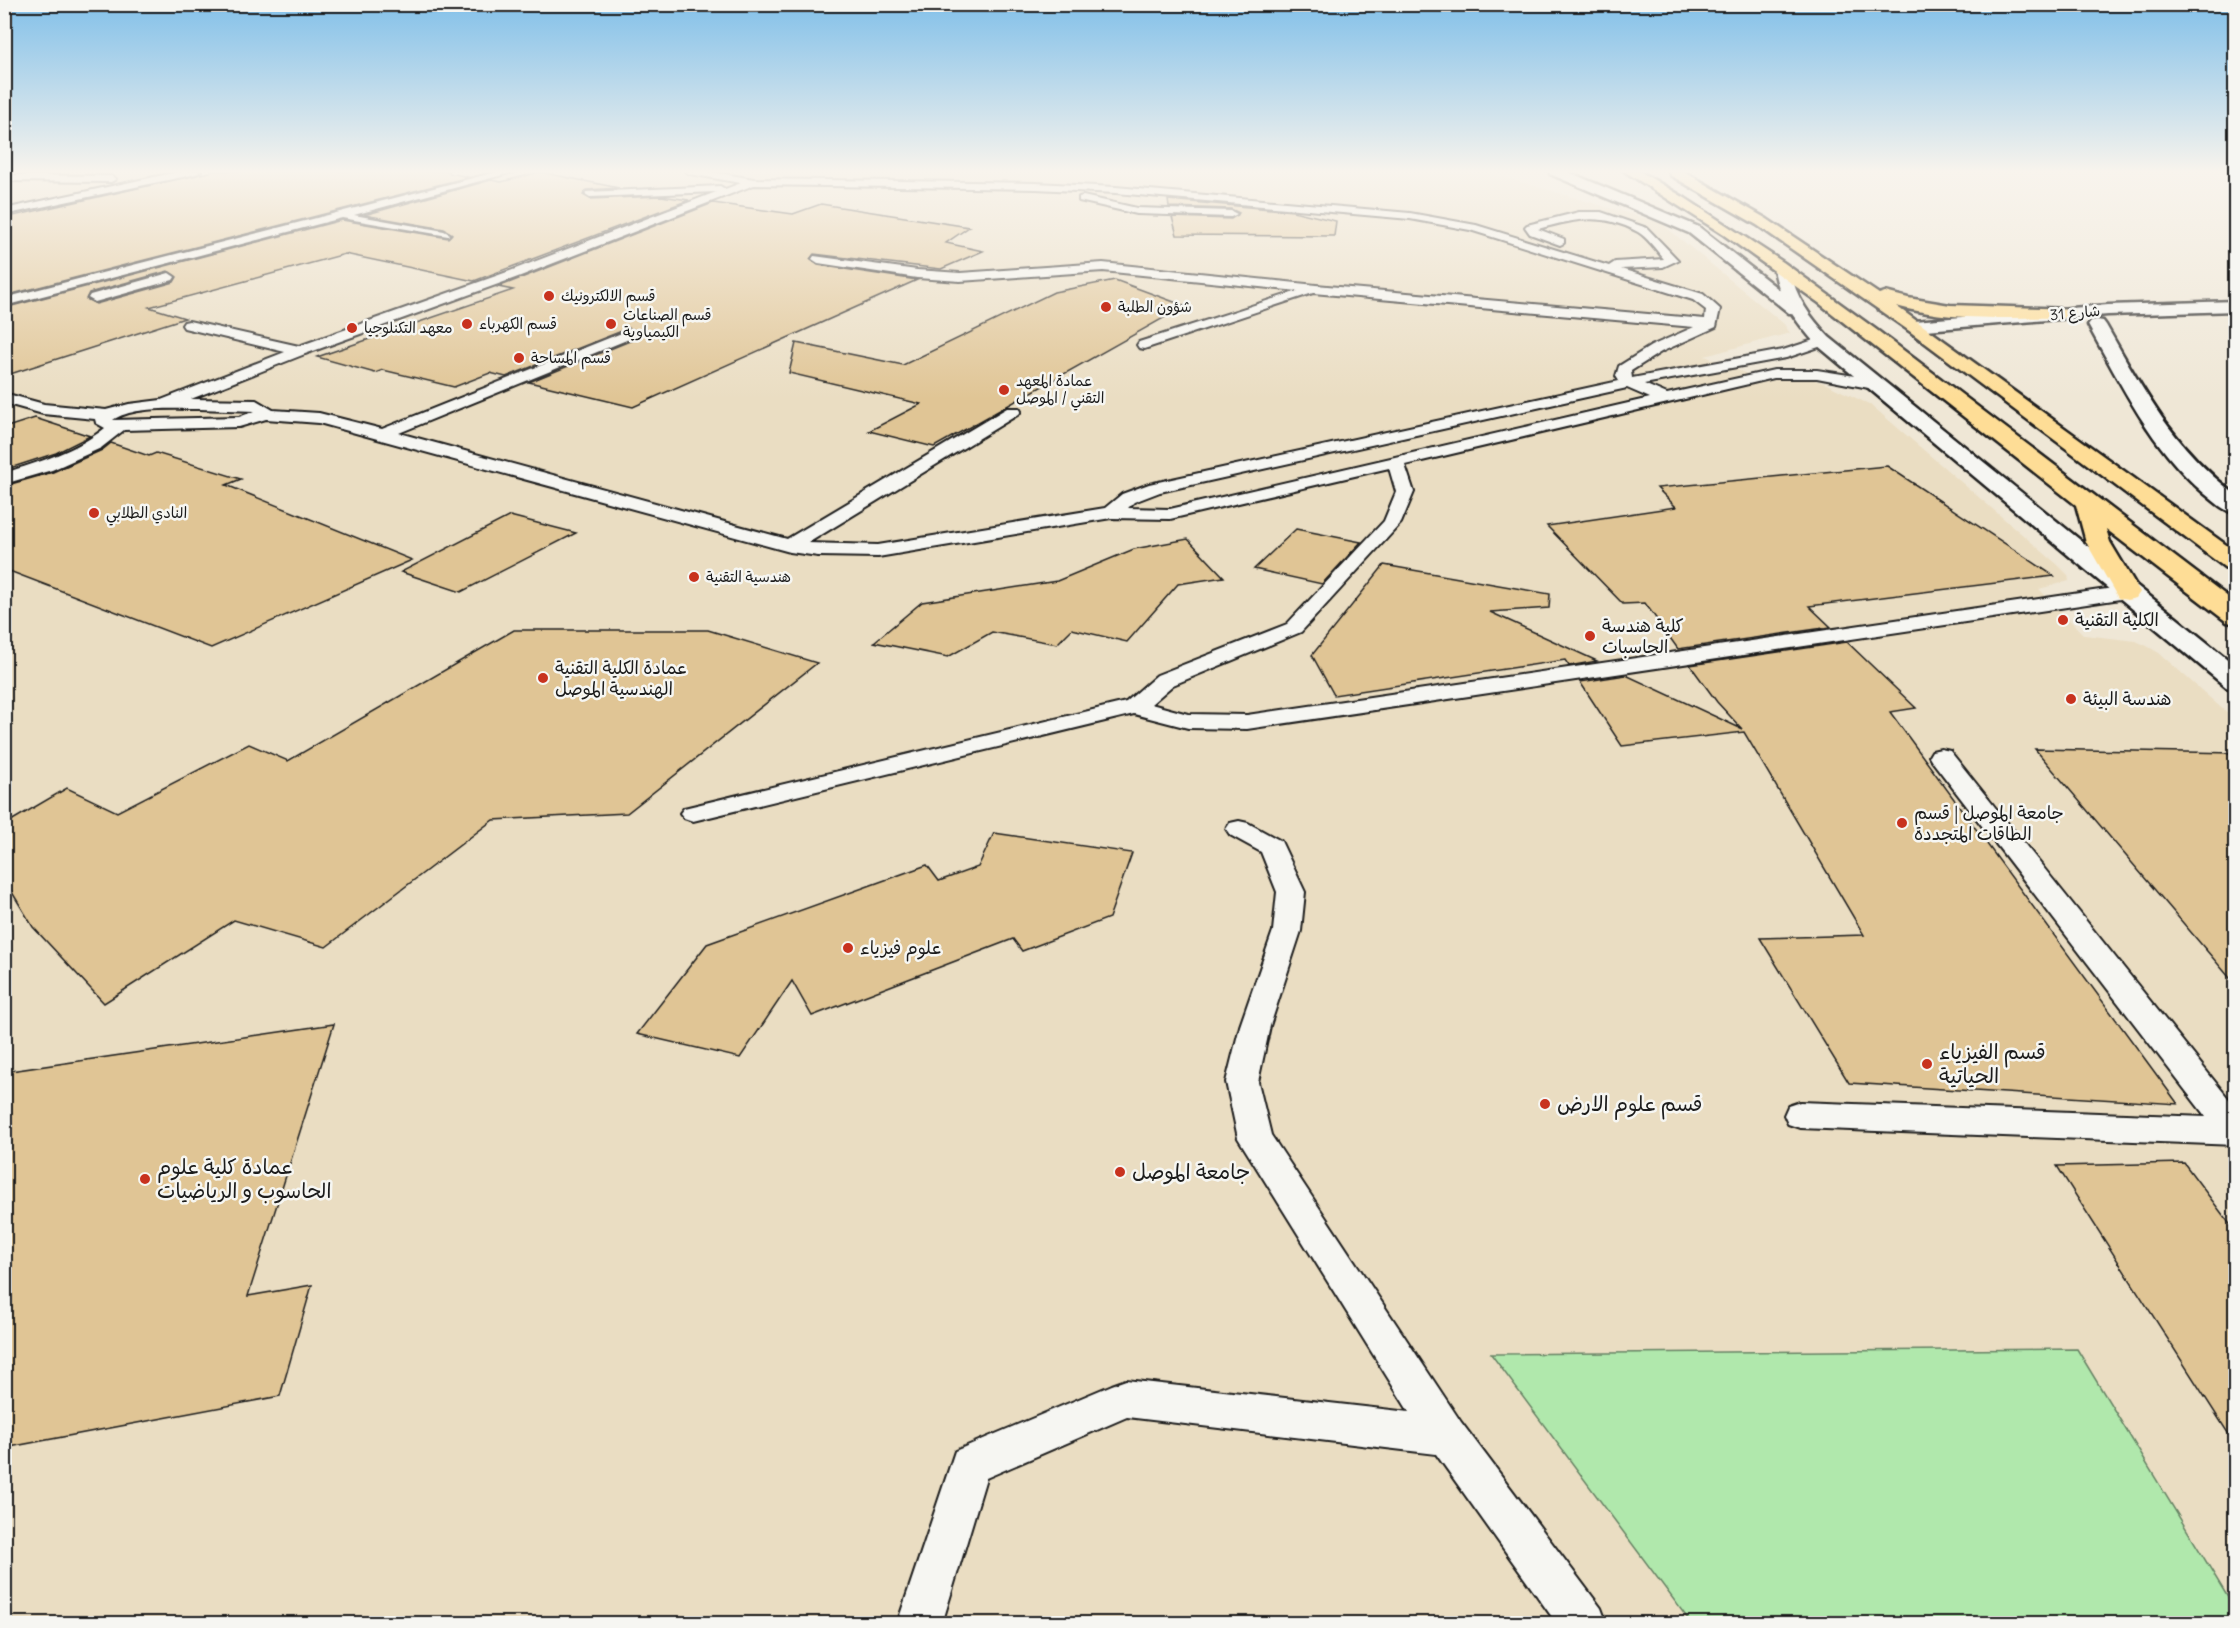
<svg xmlns="http://www.w3.org/2000/svg" width="2240" height="1628" viewBox="0 0 2240 1628" font-family="Delius,'Playpen Sans Arabic',sans-serif">
	<style>
		.built { fill: #eaddc2 }
		.green { fill: #b0e8ac; stroke: #668264; stroke-width: 1.5 }
		.building { fill: #e0c595; stroke: #1c1c1c; stroke-width: 1.5; fill-rule: evenodd }
		.lines { fill: none; stroke-linecap: round; stroke-linejoin: round }
		.service-casing { stroke: #1c1c1c; stroke-width: 4 }
		.minor-casing { stroke: #1c1c1c; stroke-width: 5 }
		.tertiary-casing { stroke: #1c1c1c; stroke-width: 5 }
		.secondary-casing { stroke: #1c1c1c; stroke-width: 5 }
		.trunk-casing { stroke: #1c1c1c; stroke-width: 5 }
		.service { fill: #f6f6f2; fill-rule: evenodd }
		.minor { fill: #f6f6f2; fill-rule: evenodd }
		.tertiary { fill: #f6f6f2; fill-rule: evenodd }
		.secondary { fill: #f6f6f2; fill-rule: evenodd }
		.trunk { fill: #fedd96; fill-rule: evenodd }
		.poi-dot { fill: #c8321e; stroke: #f6f6f2; stroke-width: 2 }
		.labels { text-anchor: middle; stroke-width: 5; stroke-linejoin: round; paint-order: stroke }
		.far-poi-label { font-size: 15px; fill: #1c1c1c; stroke: #f6f6f2; text-anchor: start }
		.far-street-label { font-size: 15px; fill: #1c1c1c; stroke: #f6f6f2 }
		.poi-label { font-size: 18px; fill: #1c1c1c; stroke: #f6f6f2; text-anchor: start }
		.near-poi-label { font-size: 21px; fill: #1c1c1c; stroke: #f6f6f2; text-anchor: start }
	</style>
	<rect width="100%" height="100%" fill="#efe7d6"/>
	<filter id="ink" filterUnits="userSpaceOnUse"><feTurbulence type="fractalNoise" baseFrequency=".0167" numOctaves="2"/><feDisplacementMap in="SourceGraphic" scale="12" xChannelSelector="R" yChannelSelector="G"/><feConvolveMatrix kernelMatrix="1 2 1 2 8 2 1 2 1" color-interpolation-filters="sRGB"/></filter>
	<g filter="url(#ink)">
		<!-- built -->
		<path class="built" d="M5 171H1483L1661 223 1784 324 1790 333 1705 356 1761 380 1796 374 1824 383 1871 405 2058 565 2068 575 2069 581 2039 589 2084 635 2136 641 2147 646 2159 653 2235 720V1623L5 1624Z"/>
		<!-- green -->
		<path class="green" d="M2077 1349 2235 1609V1623H1691L1491 1354Z"/>
		<!-- building -->
		<g class="building">
			<path d="M214 171H449V173L469 177 4 296V218Z"/>
			<path d="M540 172 619 188 586 190 583 195 590 199 661 196 689 200 474 281 345 254 149 307 185 318 4 376V308L342 220 448 238 452 234 444 229 364 215 491 180 501 182ZM168 271 177 277 174 282 96 304 86 299 89 293Z"/>
			<path d="M1168 200 1293 211 1336 221 1334 236 1177 235 1172 217 1231 219 1239 213 1231 209 1169 207Z"/>
			<path d="M713 203 793 214 821 204 969 227 946 243 983 251 941 269 814 254 810 259 818 265 917 280 633 407 529 382 635 339 638 333 629 328 506 377 490 373 454 387 383 370 375 373 317 357 513 290 498 287Z"/>
			<path d="M1115 280 1185 306 934 447 869 431 921 404 789 373 796 343 903 365 1054 292Z"/>
			<path d="M35 418 90 436 56 453 4 470V428Z"/>
			<path d="M111 443 149 456 156 453 241 479 226 485 412 560 211 648 4 569V486L53 472 102 450Z"/>
			<path d="M1887 466 2054 576 1809 606 1831 627 1678 649 1645 603 1623 604 1547 526 1676 507 1657 488Z"/>
			<path d="M510 516 576 533 461 592 401 572Z"/>
			<path d="M1296 529 1361 542 1322 584 1254 569Z"/>
			<path d="M1188 539 1224 577 1178 584 1127 642 1072 629 1057 644 992 632 948 657 874 642 922 602 1057 581 1134 549Z"/>
			<path d="M1384 565 1550 594 1549 608 1490 612 1597 661 1569 666 1565 660 1334 695 1312 655Z"/>
			<path d="M514 630H708L817 663 627 813 493 820 326 947 234 920 104 1003 33 927 4 879V825L67 788 117 812 249 744 288 761Z"/>
			<path d="M1847 642 1916 708 1890 712 2178 1104 1849 1083 1760 938 1864 935 1744 732 1622 746 1580 682 1626 675 1742 729 1717 702 1690 665Z"/>
			<path d="M2035 749 2235 753V984Z"/>
			<path d="M994 833 1132 853 1109 918 1022 951 1013 939 812 1016 792 981 740 1058 637 1034 707 944 927 865 939 881 978 867Z"/>
			<path d="M334 1024 248 1296 312 1285 280 1396 4 1448V1072Z"/>
			<path d="M2184 1163 2235 1231V1444L2057 1166Z"/>
		</g>
		<g class="lines">
			<!-- service casing -->
			<g class="service-casing">
				<g id="service">
					<path d="M182 171H201L196 174 4 215V209Z"/>
					<path d="M500 171H517L354 215 444 231 450 234 448 236 342 218 4 306V298Z"/>
					<path d="M685 171H707L754 179 1036 183 1116 187 1410 213 1476 225 1609 266 1615 262 1664 259C1656 250 1647 237 1638 232 1602 212 1575 219 1538 229L1564 239V243L1560 245 1530 234 1525 227 1527 225 1579 212H1601L1647 228 1678 260 1663 267 1621 269 1703 294 1720 309 1716 327 1661 352 1631 371 1632 378 1783 350 1823 337 1830 341 1828 344 1786 358 1644 384 1667 394 1774 370H1817L1874 379 1882 384 1874 389 1817 378H1774L1405 465 1414 492 1401 523 1301 632 1173 685 1151 704 1188 714 1247 715 2127 586 2134 588 2137 592 2134 596 2127 598 1247 729 1188 728 1134 714 693 821 684 818 680 813 684 808 1126 702 1157 675 1287 624 1384 521 1396 492 1389 468 1170 519 1111 518 878 557 818 556 790 552 319 423 266 419 239 427 124 430 101 448 52 470 4 484V473C40 462 76 451 105 428L96 423 95 419 43 414 4 403V393L44 404 106 410 129 404 161 400 285 352 184 328 182 325 184 322 189 321 299 346 510 271 716 192 590 197 585 194 586 192 720 186 725 189 741 183 690 174ZM754 185 1036 189 1116 193 1410 219 1470 230 1693 300 1706 310 1705 319 1316 285 1103 263 960 273 917 270 814 256 812 259 818 263 917 278 960 281 1103 271 1298 291 1139 342 1137 345 1139 348 1144 349 1313 293 1694 327 1651 346 1619 366 1616 376 1619 381 1149 484 1122 494 1105 508 878 545 808 543 1019 414 1021 411 1019 408H1007L787 539 399 433 634 337 636 334 634 331 629 330 382 429 319 413 273 410 256 400 191 399 305 354 518 277ZM1627 388 1650 398 1170 509 1128 508 1134 502 1160 492ZM199 409 255 411 239 417 113 420C133 406 175 409 199 409Z"/>
					<path d="M4 175 111 176 116 179 111 182 4 181Z"/>
					<path d="M1083 196 1137 208 1231 211 1237 214 1231 217 1137 214 1079 201V197Z"/>
					<path d="M169 273 175 277 173 280 95 302 88 298 90 295Z"/>
					<path d="M1941 749 1950 751 2236 1108V1145L1800 1128 1788 1124 1784 1115 1788 1106 1800 1102 2206 1117 1932 761 1929 756 1932 751Z"/>
					<path d="M1239 821 1248 823 1281 841 1305 892 1301 931 1270 1026 1258 1082 1271 1135 1461 1422 1601 1608 1607 1624H1557L1436 1454 1127 1417 986 1478 942 1624H897L955 1451 1112 1385 1126 1380 1409 1412 1238 1138 1226 1082 1240 1026 1273 931 1277 892 1261 852 1230 835 1226 829 1230 823Z"/>
				</g>
			</g>
			<!-- minor casing -->
			<g class="minor-casing">
				<path id="minor" d="M1549 171H1566L1699 227 1804 309 1801 313H1789L1689 233 1550 174Z"/>
			</g>
			<!-- tertiary casing -->
			<g class="tertiary-casing">
				<path id="tertiary" d="M2236 301V311L2108 315 1914 331 1908 330 1905 326 1908 322 1914 321 2108 305Z"/>
			</g>
			<!-- secondary casing -->
			<g class="secondary-casing">
				<g id="secondary">
					<path d="M1782 265 1790 270C1796 298 1810 317 1829 337L2236 666V690L2226 687 1817 345C1796 322 1780 300 1774 270Z"/>
					<path d="M2097 320 2103 321 2106 325C2145 393 2172 446 2236 495V514C2224 511 2215 502 2205 494 2151 448 2122 386 2088 325L2091 321Z"/>
				</g>
			</g>
			<!-- trunk casing -->
			<g class="trunk-casing">
				<g id="trunk">
					<path d="M1624 171H1639L1685 198 1783 262 1878 331 2236 603V624L2227 622 2106 529 2110 542 2140 592 2136 598 2127 600 2118 598 2086 542 2076 505 1819 303 1724 235Z"/>
					<path d="M1669 171H1683L1767 219 1879 294 1885 292 1908 298 1950 305 2073 309 2076 313 2073 317 2067 318C2011 317 1951 322 1896 306L2236 552V571L2227 569 1908 330 1757 225 1670 175Z"/>
				</g>
			</g>
			<!-- service -->
			<use href="#service" class="service"/>
			<!-- minor -->
			<use href="#minor" class="minor"/>
			<!-- tertiary -->
			<use href="#tertiary" class="tertiary"/>
			<!-- secondary -->
			<use href="#secondary" class="secondary"/>
			<!-- trunk -->
			<use href="#trunk" class="trunk"/>
		</g>
	</g>
	<!-- sky -->
	<linearGradient id="sky" x2="0" y2="1"><stop stop-color="#82c0e9"/><stop offset="0.43" stop-color="#f8f4ed"/><stop offset="1" stop-color="#f8f4ed" stop-opacity="0"/></linearGradient>
	<rect width="2240" height="399" fill="url(#sky)"/>
	<!-- markers -->
	<g class="poi-dot">
		<circle cx="549" cy="296" r="6"/>
		<circle cx="1106" cy="307" r="6"/>
		<circle cx="467" cy="324" r="6"/>
		<circle cx="611" cy="324" r="6"/>
		<circle cx="352" cy="328" r="6"/>
		<circle cx="519" cy="358" r="6"/>
		<circle cx="1004" cy="390" r="6"/>
		<circle cx="94" cy="513" r="6"/>
		<circle cx="694" cy="577" r="6"/>
		<circle cx="2063" cy="620" r="6"/>
		<circle cx="1590" cy="636" r="6"/>
		<circle cx="543" cy="678" r="6"/>
		<circle cx="2071" cy="699" r="6"/>
		<circle cx="1902" cy="823" r="6"/>
		<circle cx="848" cy="948" r="6"/>
		<circle cx="1927" cy="1064" r="6"/>
		<circle cx="1545" cy="1104" r="6"/>
		<circle cx="1120" cy="1172" r="6"/>
		<circle cx="145" cy="1179" r="6"/>
	</g>
	<g class="labels">
		<!-- far-poi labels -->
		<g class="far-poi-label">
			<text x="561" y="301">قسم الالكترونيك</text>
			<text x="1118" y="312">شؤون الطلبة</text>
			<text x="623" y="320">قسم الصناعات<tspan x="623" dy="17">الكيمياوية</tspan></text>
			<text x="479" y="329">قسم الكهرباء</text>
			<text x="364" y="333">معهد التكنلوجيا</text>
			<text x="531" y="363">قسم المساحة</text>
			<text x="1016" y="386">عمادة المعهد<tspan x="1016" dy="17">التقني / الموصل</tspan></text>
			<text x="106" y="518">النادي الطلابي</text>
			<text x="706" y="582">هندسية التقنية</text>
		</g>
		<!-- far-street labels -->
		<g class="far-street-label">
			<text transform="translate(2075 313) rotate(-5)" y="5">شارع 31</text>
		</g>
		<!-- poi labels -->
		<g class="poi-label">
			<text x="2075" y="626">الكلية التقنية</text>
			<text x="1602" y="632">كلية هندسة<tspan x="1602" dy="21">الحاسبات</tspan></text>
			<text x="555" y="674">عمادة الكلية التقنية<tspan x="555" dy="21">الهندسية الموصل</tspan></text>
			<text x="2083" y="705">هندسة البيئة</text>
			<text x="1914" y="819">جامعة الموصل | قسم<tspan x="1914" dy="21">الطاقات المتجددة</tspan></text>
			<text x="860" y="954">علوم فيزياء</text>
		</g>
		<!-- near-poi labels -->
		<g class="near-poi-label">
			<text x="1939" y="1059">قسم الفيزياء<tspan x="1939" dy="24">الحياتية</tspan></text>
			<text x="1557" y="1111">قسم علوم الارض</text>
			<text x="157" y="1174">عمادة كلية علوم<tspan x="157" dy="24">الحاسوب و الرياضيات</tspan></text>
			<text x="1132" y="1179">جامعة الموصل</text>
		</g>
	</g>
	<!-- margin -->
	<rect width="2240" height="1628" fill="none" stroke="#f6f6f2" stroke-width="24"/>
	<rect x="12" y="12" width="2216" height="1604" fill="none" stroke="#1c1c1c" stroke-width="2" filter="url(#ink)"/>
</svg>
